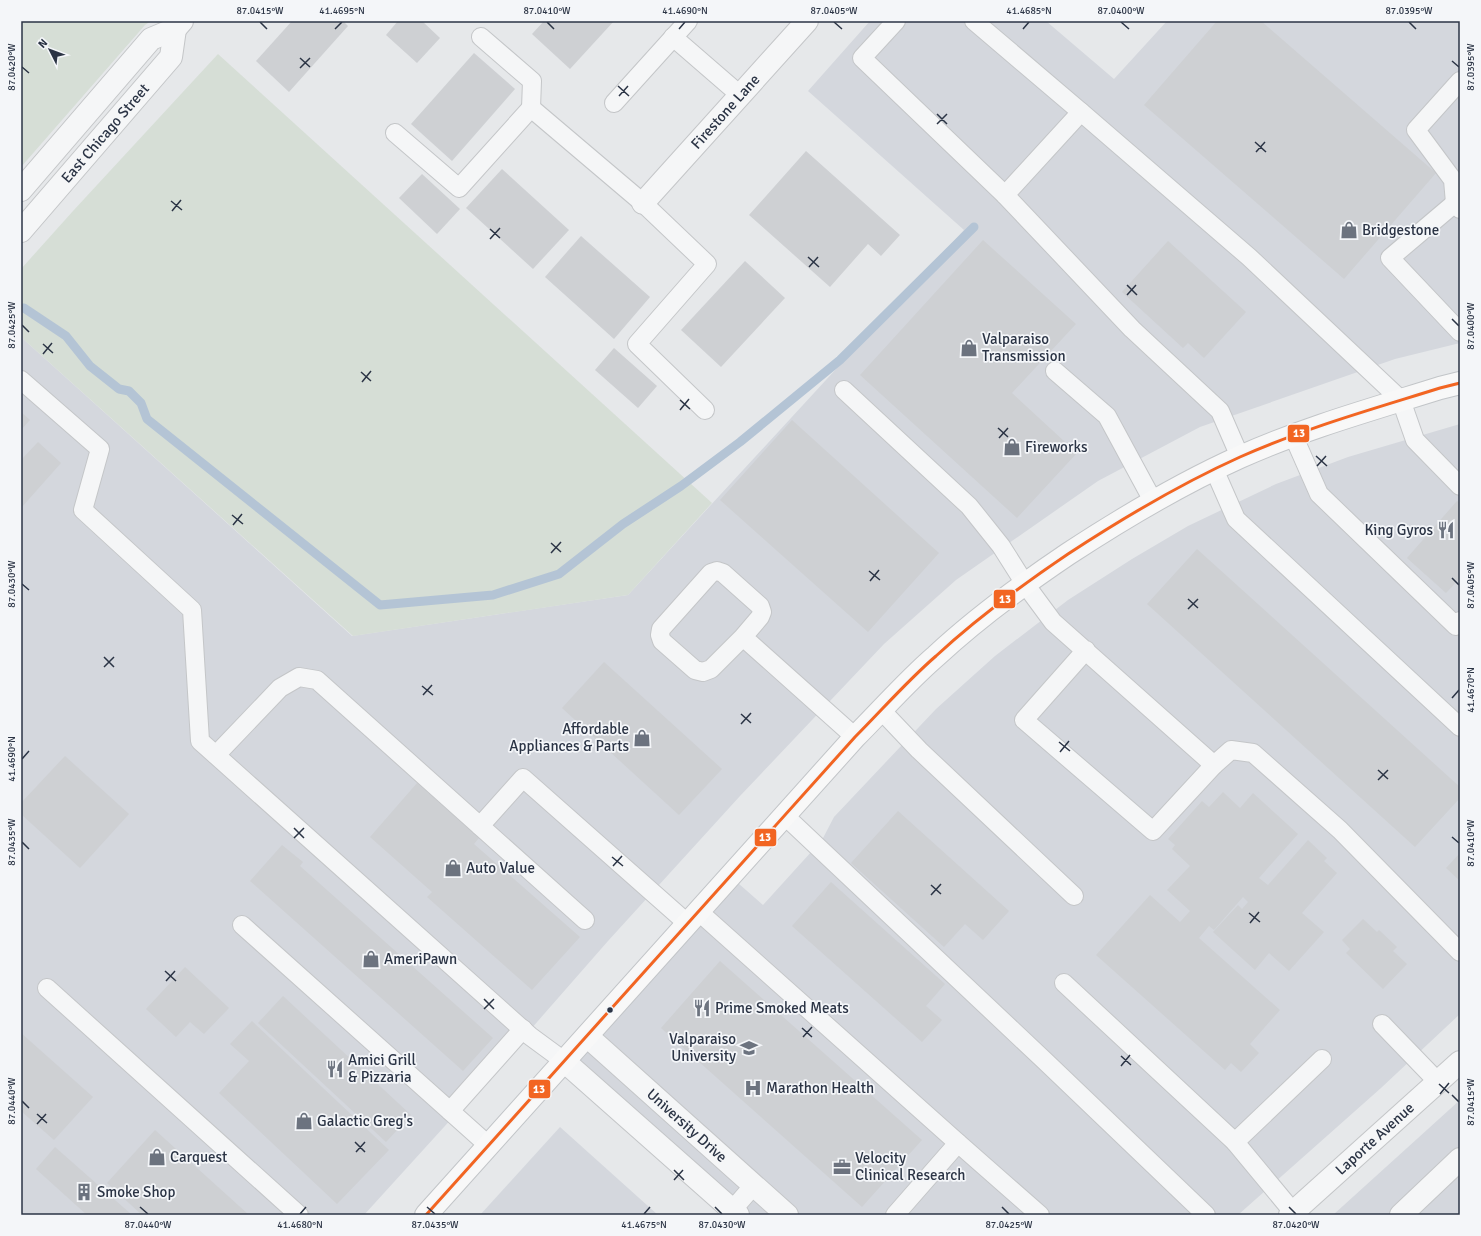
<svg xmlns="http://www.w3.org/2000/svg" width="1481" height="1236" viewBox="0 0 1481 1236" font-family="Signika,sans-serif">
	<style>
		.built { fill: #d4d7dd }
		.green { fill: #d6ded6 }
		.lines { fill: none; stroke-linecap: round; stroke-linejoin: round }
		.stream { stroke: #b4c4d5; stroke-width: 9 }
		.building { fill: #ced0d3 }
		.service-casing { stroke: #c4c6c8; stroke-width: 20 }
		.minor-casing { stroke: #c4c6c8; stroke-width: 24 }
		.primary-casing { stroke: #c2c5c8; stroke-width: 24 }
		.service { stroke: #f5f6f7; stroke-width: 18 }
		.minor { stroke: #f5f6f7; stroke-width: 22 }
		.primary { stroke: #f8f8f8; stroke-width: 22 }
		.bus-1-casing { stroke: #f4f6f9; stroke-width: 6 }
		.bus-1 { stroke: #f26522; stroke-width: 3 }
		.ticks { fill: none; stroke: #2b3445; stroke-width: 1.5 }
		.bus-dot { fill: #2b3445; stroke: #f4f6f9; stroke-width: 1.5 }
		.labels { text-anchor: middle; stroke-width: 3.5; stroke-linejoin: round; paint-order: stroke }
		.street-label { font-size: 15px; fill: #2b3445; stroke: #f4f6f9 }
		.poi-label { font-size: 15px; fill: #2b3445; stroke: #f4f6f9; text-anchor: start }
		.line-badge { stroke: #f4f6f9; stroke-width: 1.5 }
		.badge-label { font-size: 11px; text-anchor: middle; font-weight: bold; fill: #fff }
		.neatline { fill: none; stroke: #2b3445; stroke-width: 1.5 }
		.ticks-label { font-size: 10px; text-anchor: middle; fill: #2b3445 }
	</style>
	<rect width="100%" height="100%" fill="#e6e8ea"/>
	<!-- built -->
	<g class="built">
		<path d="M870 21H1046L1114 79 1167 21H1460V343L1395 359 1200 427 1098 481 956 580 884 644 740 796 608 941 474 1094 364 1215H21V337L352 636 628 595 964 230 808 91Z"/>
		<path d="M1460 424V1014L1381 1088 1238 1215H738L564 1061 730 876 763 905 822 840 834 817 936 709 995 656 1068 600 1132 559 1188 526 1276 484 1348 457Z"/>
		<path d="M1460 1100V1215H1333Z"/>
		<path d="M560 1127 658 1215H480Z"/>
	</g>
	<!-- green -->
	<g class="green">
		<path d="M21 21H151L145 25 21 167Z"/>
		<path d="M218 54 712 503 628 595 353 636 21 337V269L73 211Z"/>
	</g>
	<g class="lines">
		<!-- stream -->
		<path class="stream" d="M24 308 66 336 90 366 119 389 129 391 141 403 147 419 380 605 493 595 559 574 623 524 681 486 740 442 840 360 974 227"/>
	</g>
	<!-- building -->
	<g class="building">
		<path d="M292 21H343L348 26 289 92 256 61Z"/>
		<path d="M398 21H422L440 38 417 63 386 35Z"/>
		<path d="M544 21H614L570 69 532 34Z"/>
		<path d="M1217 21H1261L1436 173 1344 279 1144 105Z"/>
		<path d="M474 53 515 89 452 161 411 124Z"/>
		<path d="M806 151 900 235 881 256 868 244 830 287 749 215Z"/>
		<path d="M502 169 569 230 533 269 466 208Z"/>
		<path d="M422 174 460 209 437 234 399 198Z"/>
		<path d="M581 236 650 297 614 339 545 277Z"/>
		<path d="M983 240 1076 324 1012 393 1077 453 1017 518 860 375Z"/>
		<path d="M1168 241 1246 312 1204 358 1188 343 1183 348 1122 292Z"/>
		<path d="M745 261 785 298 721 367 681 330Z"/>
		<path d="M614 348 657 386 638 408 595 370Z"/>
		<path d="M21 412 30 420 21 430Z"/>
		<path d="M792 420 939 553 868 632 720 500Z"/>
		<path d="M38 442 61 463 21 508V458L22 459Z"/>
		<path d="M1457 501 1460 503V578L1446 593 1407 558Z"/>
		<path d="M1197 549 1460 787V798L1415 847 1147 604Z"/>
		<path d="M604 662 722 769 679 815 562 708Z"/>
		<path d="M65 756 129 814 80 868 21 814V803Z"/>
		<path d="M417 783 479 838 474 844 580 937 532 990 427 897 432 892 370 837Z"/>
		<path d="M1223 792 1240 808 1253 793 1298 834 1259 878 1268 885 1308 840 1327 858 1324 861 1337 873 1302 913 1324 932 1289 971 1269 953 1255 970 1213 932 1238 905 1242 909 1248 902 1243 897 1214 930 1209 926 1199 938 1280 1010 1250 1044 1259 1053 1241 1072 1231 1063 1225 1070 1096 955 1150 895 1180 922 1190 911 1167 890 1190 866 1172 849 1175 845 1168 839 1202 801 1209 807Z"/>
		<path d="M898 811 1009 911 983 940 965 924 944 947 851 863Z"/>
		<path d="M282 845 303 862 300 866 493 1038 463 1071 250 881Z"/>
		<path d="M1460 853V881L1446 868Z"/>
		<path d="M831 882 945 984 926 1006 942 1020 922 1042 792 926Z"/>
		<path d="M1363 919 1377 932 1379 930 1397 947 1393 951 1407 964 1383 989 1346 953 1350 949 1342 940Z"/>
		<path d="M720 961 922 1140 862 1207 661 1028Z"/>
		<path d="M185 967 229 1008 204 1034 190 1022 176 1037 146 1009Z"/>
		<path d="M283 996 411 1115 386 1142 258 1023Z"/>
		<path d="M252 1021 389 1150 337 1204 219 1093 249 1061 230 1044Z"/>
		<path d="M21 1033 93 1097 54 1140 21 1111Z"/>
		<path d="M155 1130 249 1215H142L107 1183Z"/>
		<path d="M55 1147 132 1215H87L36 1169Z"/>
	</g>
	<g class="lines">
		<!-- service casing -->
		<g class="service-casing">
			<g id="service">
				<path d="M896 21 862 58 1005 195"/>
				<path d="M974 21 1081 112"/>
				<path d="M481 37 532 81 531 108"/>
				<path d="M673 37 740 95"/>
				<path d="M614 103 688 21"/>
				<path d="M395 133 459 188 531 108 643 203 707 264 637 344 705 410"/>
				<path d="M1455 203 1453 180 1416 130 1460 81"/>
				<path d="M1460 209 1455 203 1390 258 1460 332"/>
				<path d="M1055 371 1107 416 1153 501"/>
				<path d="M21 380 100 449 83 510 192 610 200 741 530 1036 564 1061"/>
				<path d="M844 390 969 506 1001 546 1025 584 1053 622 1214 765 1153 831 1024 720 1086 650"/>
				<path d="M1293 435 1319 494 1456 626 1460 621"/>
				<path d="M1240 457 1220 411 1132 329 1005 195 1081 112 1249 257 1401 400 1415 440 1460 486"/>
				<path d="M1214 469 1236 519 1460 727"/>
				<path d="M743 637 760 617 762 612 760 606 723 573 717 571 711 573 661 629 660 635 662 641 695 670 703 672 711 669 743 637 855 737"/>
				<path d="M881 710 919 750 1074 896"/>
				<path d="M216 755 280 688 299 677 317 680 585 920"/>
				<path d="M1214 765 1231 750 1253 753 1340 830 1460 952"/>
				<path d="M784 815 1045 1061 1206 1215"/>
				<path d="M480 826 523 778 687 923"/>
				<path d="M698 911 958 1143 1040 1215"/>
				<path d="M242 925 488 1145"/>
				<path d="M1064 983 1235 1142 1293 1212"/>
				<path d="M47 988 299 1215"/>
				<path d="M1382 1024 1438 1082"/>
				<path d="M450 1111 523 1029"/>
				<path d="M1235 1142 1322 1059"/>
				<path d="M728 1215 754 1185"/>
				<path d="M895 1215 958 1143"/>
			</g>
		</g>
		<!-- minor casing -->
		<g class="minor-casing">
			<g id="minor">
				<path d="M21 190 151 39 175 29 182 21"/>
				<path id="s1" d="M643 203 807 21"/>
				<path id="s2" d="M21 231 171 57 175 29"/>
				<path id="s3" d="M587 1036 787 1215"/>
				<path d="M564 1061 738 1215"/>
				<path id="s4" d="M1290 1215 1460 1062"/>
				<path d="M1401 1215 1460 1159"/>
			</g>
		</g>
		<!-- primary casing -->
		<g class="primary-casing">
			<path id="primary" d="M426 1215 855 737C882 710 907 681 936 656 977 618 1022 585 1068 554 1123 518 1180 484 1240 457 1305 428 1373 409 1440 388L1460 383"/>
		</g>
		<!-- service -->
		<use href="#service" class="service"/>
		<!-- minor -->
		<use href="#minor" class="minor"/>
		<!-- primary -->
		<use href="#primary" class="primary"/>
		<!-- bus-1 casing -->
		<g class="bus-1-casing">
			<path id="bus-1" d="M426 1215 855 737C882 710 907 681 936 656 977 618 1022 585 1068 554 1123 518 1180 484 1240 457 1305 428 1373 409 1440 388L1460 383"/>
		</g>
		<!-- bus-1 -->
		<use href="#bus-1" class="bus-1"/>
	</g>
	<!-- ticks -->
	<path class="ticks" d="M260 22 267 29M547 22 554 29M834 22 842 29M1121 22 1129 29M1409 22 1416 29M335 29 342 22M679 29 685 22M1023 29 1029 22M300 58 310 67M1452 61 1459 67M22 67 29 73M300 68 310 58M618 86 629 96M619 96 628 86M937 114 947 124M937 124 947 114M1255 142 1266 152M1256 152 1265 142M171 201 182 210M172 211 181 200M490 229 500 238M490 239 500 228M808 257 819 267M809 267 818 257M1127 285 1137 295M1127 295 1136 285M1452 319 1459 326M22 325 29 332M43 344 53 353M43 354 52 343M361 372 371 381M362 382 371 371M680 400 690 409M680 410 689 399M998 428 1008 437M999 438 1008 428M1316 456 1327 466M1317 466 1326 456M232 515 243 524M233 525 242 514M551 543 561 552M551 553 561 542M869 571 880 580M1452 578 1459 585M870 581 879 570M22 584 29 590M1188 599 1198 608M1188 609 1198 599M104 657 114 667M104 667 114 657M422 686 433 695M423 695 432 685M1452 698 1459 690M741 714 751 723M741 724 751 713M1059 742 1070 751M1060 752 1069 741M22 759 29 751M1378 770 1388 779M1378 780 1388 770M294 828 304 838M1452 837 1459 843M294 838 304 828M22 842 29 849M612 857 623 866M613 866 622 856M931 885 941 894M931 895 941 884M1249 913 1260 922M1250 923 1259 912M165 971 176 981M166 981 175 971M484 999 494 1009M484 1009 494 999M802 1028 812 1037M803 1037 812 1027M1121 1056 1131 1065M1121 1066 1130 1055M1439 1084 1449 1093M1440 1094 1449 1083M1452 1095 1459 1102M22 1101 29 1108M37 1114 47 1123M37 1124 46 1114M355 1142 365 1152M356 1152 365 1142M674 1170 684 1180M674 1180 683 1170M140 1207 148 1214M427 1207 435 1214M715 1207 722 1214M1002 1207 1009 1214M1289 1207 1296 1214M300 1214 306 1207M644 1214 650 1207"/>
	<!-- icons -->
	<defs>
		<g id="shop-bare" transform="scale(1.38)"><path d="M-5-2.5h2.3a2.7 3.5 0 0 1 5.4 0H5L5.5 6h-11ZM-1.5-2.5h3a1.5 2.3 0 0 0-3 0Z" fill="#6c737f" stroke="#f4f6f9" stroke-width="2.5" paint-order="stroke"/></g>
		<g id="restaurant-bare" transform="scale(1.38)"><path d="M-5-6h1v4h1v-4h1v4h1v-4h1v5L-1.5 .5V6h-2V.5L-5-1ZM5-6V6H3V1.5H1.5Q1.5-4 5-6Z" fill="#6c737f" stroke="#f4f6f9" stroke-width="2.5" paint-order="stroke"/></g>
		<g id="university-bare" transform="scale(1.38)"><path d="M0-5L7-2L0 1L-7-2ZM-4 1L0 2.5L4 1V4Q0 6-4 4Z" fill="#6c737f" stroke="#f4f6f9" stroke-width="2.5" paint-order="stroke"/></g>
		<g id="hospital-bare" transform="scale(1.38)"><path d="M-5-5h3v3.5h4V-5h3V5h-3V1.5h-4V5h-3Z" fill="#6c737f" stroke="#f4f6f9" stroke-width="2.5" paint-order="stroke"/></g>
		<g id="office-bare" transform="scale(1.38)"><path d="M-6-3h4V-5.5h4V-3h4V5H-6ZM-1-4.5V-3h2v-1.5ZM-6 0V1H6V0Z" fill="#6c737f" stroke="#f4f6f9" stroke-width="2.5" paint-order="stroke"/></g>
		<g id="building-bare" transform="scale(1.38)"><path d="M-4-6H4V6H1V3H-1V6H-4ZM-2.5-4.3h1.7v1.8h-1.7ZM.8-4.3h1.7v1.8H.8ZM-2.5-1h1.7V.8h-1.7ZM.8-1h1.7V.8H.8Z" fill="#6c737f" stroke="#f4f6f9" stroke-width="2.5" paint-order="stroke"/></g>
	</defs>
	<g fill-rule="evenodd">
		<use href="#shop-bare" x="1349" y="230"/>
		<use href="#shop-bare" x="969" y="348"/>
		<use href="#shop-bare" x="1012" y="447"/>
		<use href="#restaurant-bare" x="1446" y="530"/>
		<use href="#shop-bare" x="642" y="738"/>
		<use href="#shop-bare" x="453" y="868"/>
		<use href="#shop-bare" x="371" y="959"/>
		<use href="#restaurant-bare" x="702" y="1008"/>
		<use href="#university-bare" x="749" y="1048"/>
		<use href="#restaurant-bare" x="335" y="1069"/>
		<use href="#hospital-bare" x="753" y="1088"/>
		<use href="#shop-bare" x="304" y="1121"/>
		<use href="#shop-bare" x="157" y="1157"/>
		<use href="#office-bare" x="842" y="1167"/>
		<use href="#building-bare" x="84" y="1192"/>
	</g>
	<!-- markers -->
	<circle class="bus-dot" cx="610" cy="1010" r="3.5"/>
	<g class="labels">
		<!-- street labels -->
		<g class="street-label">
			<text dy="5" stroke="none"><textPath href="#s1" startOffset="123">Firestone Lane</textPath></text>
			<text dy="5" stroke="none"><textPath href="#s2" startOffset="129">East Chicago Street</textPath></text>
			<text dy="5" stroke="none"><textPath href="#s3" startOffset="134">University Drive</textPath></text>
			<text dy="5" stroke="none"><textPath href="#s4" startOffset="114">Laporte Avenue</textPath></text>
		</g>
		<!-- poi labels -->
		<g class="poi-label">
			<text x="1362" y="235">Bridgestone</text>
			<text x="982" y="344">Valparaiso<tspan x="982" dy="17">Transmission</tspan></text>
			<text x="1025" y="452">Fireworks</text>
			<text x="1433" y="535" text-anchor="end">King Gyros</text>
			<text x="629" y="734" text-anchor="end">Affordable<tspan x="629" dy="17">Appliances &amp; Parts</tspan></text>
			<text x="466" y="873">Auto Value</text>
			<text x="384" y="964">AmeriPawn</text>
			<text x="715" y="1013">Prime Smoked Meats</text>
			<text x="736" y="1044" text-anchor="end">Valparaiso<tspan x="736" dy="17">University</tspan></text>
			<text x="348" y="1065">Amici Grill<tspan x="348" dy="17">&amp; Pizzaria</tspan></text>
			<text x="766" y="1093">Marathon Health</text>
			<text x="317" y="1126">Galactic Greg's</text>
			<text x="170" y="1162">Carquest</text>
			<text x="855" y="1163">Velocity<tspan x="855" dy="17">Clinical Research</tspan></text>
			<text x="97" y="1197">Smoke Shop</text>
		</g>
	</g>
	<g class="line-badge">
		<rect x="1287" y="424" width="23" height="19" rx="4" fill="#f26522"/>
		<rect x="993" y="589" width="23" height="20" rx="4" fill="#f26522"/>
		<rect x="754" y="828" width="23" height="19" rx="4" fill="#f26522"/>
		<rect x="528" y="1079" width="23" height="20" rx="4" fill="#f26522"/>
	</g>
	<g class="badge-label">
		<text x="1299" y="437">13</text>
		<text x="1005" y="603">13</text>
		<text x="765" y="841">13</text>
		<text x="539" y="1093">13</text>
	</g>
	<!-- border -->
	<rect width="1481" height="1236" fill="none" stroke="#f4f6f9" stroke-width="44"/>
	<!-- north arrow -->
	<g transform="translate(50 50) rotate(312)" stroke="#f4f6f9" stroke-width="3" paint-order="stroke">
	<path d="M0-3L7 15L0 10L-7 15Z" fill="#2b3445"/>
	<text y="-6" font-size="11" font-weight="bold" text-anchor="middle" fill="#2b3445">N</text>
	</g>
	<rect x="22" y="22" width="1437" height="1192" class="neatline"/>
	<g class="ticks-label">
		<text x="260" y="14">87.0415°W</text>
		<text x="342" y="14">41.4695°N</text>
		<text x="547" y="14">87.0410°W</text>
		<text x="685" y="14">41.4690°N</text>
		<text x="834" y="14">87.0405°W</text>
		<text x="1029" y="14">41.4685°N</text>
		<text x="1121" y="14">87.0400°W</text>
		<text x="1409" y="14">87.0395°W</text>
		<text transform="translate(11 67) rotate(-90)" y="4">87.0420°W</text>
		<text transform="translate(1470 67) rotate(-90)" y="4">87.0395°W</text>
		<text transform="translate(11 325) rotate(-90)" y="4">87.0425°W</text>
		<text transform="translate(1470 326) rotate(-90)" y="4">87.0400°W</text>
		<text transform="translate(11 584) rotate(-90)" y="4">87.0430°W</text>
		<text transform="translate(1470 585) rotate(-90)" y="4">87.0405°W</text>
		<text transform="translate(1470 690) rotate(-90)" y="4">41.4670°N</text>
		<text transform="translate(11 759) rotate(-90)" y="4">41.4690°N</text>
		<text transform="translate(11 842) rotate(-90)" y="4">87.0435°W</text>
		<text transform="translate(1470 843) rotate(-90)" y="4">87.0410°W</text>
		<text transform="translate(11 1101) rotate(-90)" y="4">87.0440°W</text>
		<text transform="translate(1470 1102) rotate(-90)" y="4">87.0415°W</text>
		<text x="148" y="1228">87.0440°W</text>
		<text x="300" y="1228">41.4680°N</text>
		<text x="435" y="1228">87.0435°W</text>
		<text x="644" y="1228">41.4675°N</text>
		<text x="722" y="1228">87.0430°W</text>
		<text x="1009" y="1228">87.0425°W</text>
		<text x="1296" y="1228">87.0420°W</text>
	</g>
</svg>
